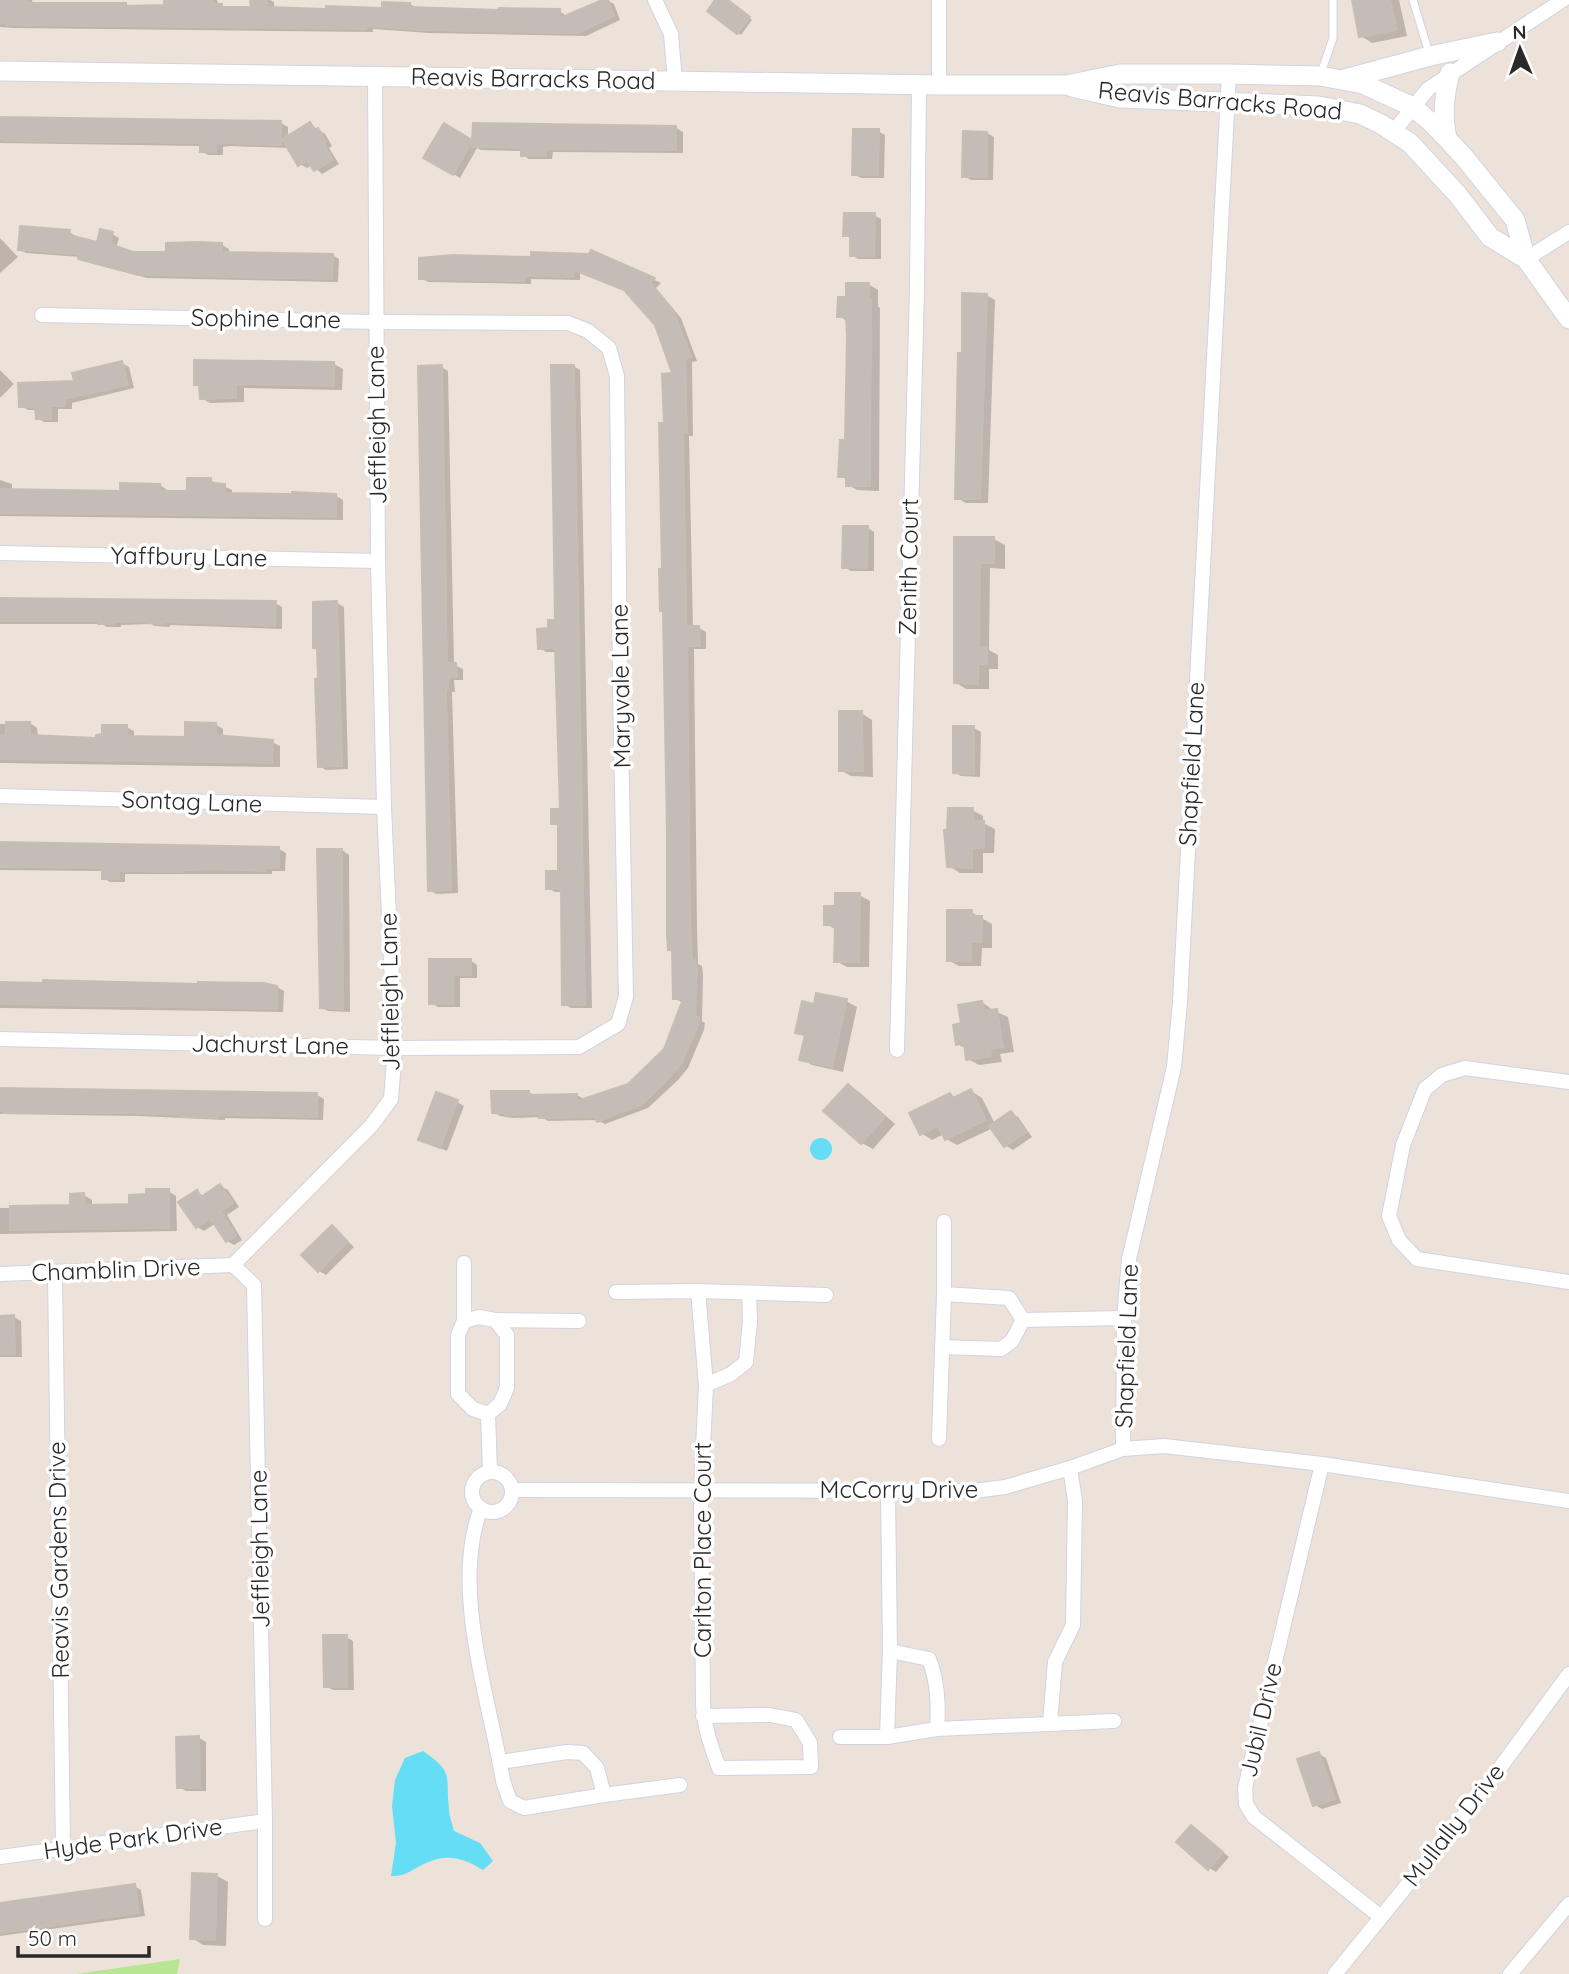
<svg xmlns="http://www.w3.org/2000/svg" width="1569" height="1974" viewBox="0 0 1569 1974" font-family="Quicksand,sans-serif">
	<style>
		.green { fill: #b7e692 }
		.water { fill: #65ddf5 }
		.shadow { fill: #0003 }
		.building { fill: #c4bcb6; stroke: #c7beb3; stroke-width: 2 }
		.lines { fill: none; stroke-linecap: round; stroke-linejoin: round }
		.service-casing { stroke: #cfd4e3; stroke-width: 9 }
		.minor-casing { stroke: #cfd4e3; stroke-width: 16 }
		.secondary-casing { stroke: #cfd4e3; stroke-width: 21 }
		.service { stroke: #fff; stroke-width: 7 }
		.minor { stroke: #fff; stroke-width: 14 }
		.secondary { stroke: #fff; stroke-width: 19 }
		.labels { text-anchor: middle; stroke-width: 7; stroke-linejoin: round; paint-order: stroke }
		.street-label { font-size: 24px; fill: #292929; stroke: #fff }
	</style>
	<rect width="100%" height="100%" fill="#ece2d9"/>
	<!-- green -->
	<path class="green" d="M180 1959 177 1974H76Z"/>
	<!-- water -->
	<g class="water">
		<circle cx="821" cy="1149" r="11"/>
		<path d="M423 1751C455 1773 445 1775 449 1809 449 1816 452 1823 454 1831L480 1843 493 1861 483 1870C464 1858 447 1853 426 1863 412 1869 406 1877 391 1876L396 1843 392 1806 395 1780 405 1758Z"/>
	</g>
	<!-- shadow -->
	<g class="shadow">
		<path d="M0 0H32L33 4 166 7V0H217L219 6 227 9H252V0H270L274 2V8L384 10 410 4 418 9 500 12 560 11 567 17 607 0 614 4 620 20 586 36 429 33 373 29V32L14 28 0 27Z"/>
		<path d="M718 0H726L752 20 741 35 709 11Z"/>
		<path d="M1354 0H1399L1407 36 1372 43 1361 36Z"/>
		<path d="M0 119 281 123 288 127V137L310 124 325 134 332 146 329 148 339 164 322 174 312 165 307 168 300 164 289 148 230 146 223 147V155H208L201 151V146L0 143Z"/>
		<path d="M444 125 474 143 676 128 683 132V153L553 152 552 159H529L522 155V151L481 150 477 148 460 178 426 157Z"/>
		<path d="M878 131 885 135 884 178H861L854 174Z"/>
		<path d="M987 133 994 137 993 180H971L964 176Z"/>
		<path d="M874 215 881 219V259H858L851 255 852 239 845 235Z"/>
		<path d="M69 232 76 236V238L98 244 112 234 119 238 116 248 133 253 168 254 222 245 229 249V254L332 255 339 259 338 282 147 278 87 262 80 257 26 253 19 249Z"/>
		<path d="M0 238 18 257 0 273Z"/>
		<path d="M592 252 661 283 656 288 681 318 697 361 692 362 693 436H689L693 628H699L706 632V649H694L697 927 698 964 702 966 703 975 702 1021 705 1023 704 1030 688 1068 678 1080 648 1108 605 1124 597 1120 548 1121 542 1117 513 1118 500 1116 493 1112 529 1092 535 1096 577 1095 584 1099 629 1086 665 1050 683 1003 674 998V951L670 949 666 424 674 375 657 324 627 291 580 272V280L531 279V284L428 282 421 278 533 258 590 255Z"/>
		<path d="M868 284 878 290V306L880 308 879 491 857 490 848 485V480L839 476 847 442V321L839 316 847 299Z"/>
		<path d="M986 295 995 300 988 503H966L957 498 963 355Z"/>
		<path d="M122 363 129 367 134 388 72 403V409H58V422H44L37 418V410H28L21 406Z"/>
		<path d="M334 364 343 369 342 390 244 388V402L210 403 201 398V387L196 384Z"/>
		<path d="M573 366 580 370 592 1008H571L564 1004 563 892H555L548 888 560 873V827L553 823 562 811 557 652H546L539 648 557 622Z"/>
		<path d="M441 367 448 371 454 665 463 669V680H454L455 692H452L458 893 436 894 429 890Z"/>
		<path d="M0 370 14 384 1 397H0Z"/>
		<path d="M0 480 12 484V491L121 492 160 485 167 490V493H189L210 480 232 490V495L336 496 343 500V520L0 516Z"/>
		<path d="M868 528 874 532V571H851L844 567Z"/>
		<path d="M956 538 994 539 1005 545V569L990 568 989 650 998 655V669H989V689H966L955 682Z"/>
		<path d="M0 599 275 603 282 607V629L170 625V627L155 626 151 624 121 625V627H107L102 624H0Z"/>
		<path d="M337 603 344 607 348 769 326 770 319 766V650L315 647Z"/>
		<path d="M861 713 872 720 873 777 851 776 840 770Z"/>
		<path d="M30 723 37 728 38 736 98 739 126 727 134 731V738L186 739 215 724 223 729V738L272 742 280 746V767L0 763V724Z"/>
		<path d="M955 727 974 728 981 732 980 777 961 776 954 772Z"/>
		<path d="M972 810 983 816V823L995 829 994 853H983V873H960L949 866Z"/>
		<path d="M0 845 279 849 286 853 285 871H272V874H125V882H110L103 878 104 871 0 870Z"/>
		<path d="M342 850 349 855 350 1012 328 1011 321 1007Z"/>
		<path d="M859 895 870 901 869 967H847L836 961 837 930 826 924 837 908Z"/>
		<path d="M971 912 992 924V948H982L981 966H959L948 960Z"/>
		<path d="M470 960 477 965V978H460V1007H438L431 1003V961Z"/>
		<path d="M0 984 277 987 284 991 283 1012 0 1008Z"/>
		<path d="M846 1001 857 1007 843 1072 812 1065 801 1059 806 1037 797 1032Z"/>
		<path d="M982 1002 994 1011 1008 1017 1014 1052 1000 1054 1002 1062 979 1065 968 1059 967 1049 957 1044Z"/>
		<path d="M848 1086 859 1092 895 1124 873 1149 862 1143Z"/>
		<path d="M0 1090 317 1095 324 1099 323 1120 225 1118V1120L139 1116 0 1114Z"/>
		<path d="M971 1091 982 1098 995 1124 1011 1113 1018 1117 1032 1137 1013 1150 1006 1146 993 1128 957 1145 946 1139 944 1134 932 1140 921 1133 950 1095 957 1098Z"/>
		<path d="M457 1102 464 1106 447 1151 427 1143Z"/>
		<path d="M221 1186 228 1190 239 1207 227 1215 242 1240 234 1245 227 1241 216 1223 204 1231 197 1227V1192L204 1196Z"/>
		<path d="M168 1191 176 1196 177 1231 0 1234V1208L72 1207 84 1195 92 1200V1206H131Z"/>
		<path d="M332 1227 354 1247 326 1275 319 1271Z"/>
		<path d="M0 1317H14L21 1321 22 1357H0Z"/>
		<path d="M346 1637 353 1641 354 1690H333L326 1686Z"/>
		<path d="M199 1738 206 1742V1791H186L179 1787Z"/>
		<path d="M1319 1754 1326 1758 1341 1803 1322 1809 1315 1805Z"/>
		<path d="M1198 1831 1229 1857 1216 1872 1209 1868Z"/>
		<path d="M217 1876 228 1882 226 1946 203 1945 192 1938Z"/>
		<path d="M134 1886 141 1890 145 1916 0 1936V1905Z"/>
	</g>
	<!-- building -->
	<g class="building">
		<path d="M0 0H27V3H126V6L164 5V0H212V4H222V7H251L250 0H267V7L326 9V6L382 8V2L410 3V7L498 10 499 8 560 9V18L602 0H608L614 16 578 33 421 30 367 26 366 29 6 25V23H0Z"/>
		<path d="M715 0H728L750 17 737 34 707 11Z"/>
		<path d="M1352 0H1390L1397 30 1359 37Z"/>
		<path d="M0 117 281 121V145L222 143 216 144V152H200V143L7 141 0 140Z"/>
		<path d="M310 122 315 130 318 128 326 142 324 144 333 160 314 171 307 160 298 166 282 139Z"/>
		<path d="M444 123 472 140 473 123 676 126V150L546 149V156H521V148L472 147V141L453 175 423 158Z"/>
		<path d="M853 129H879L878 175H852Z"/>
		<path d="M963 131 987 132V177H962Z"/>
		<path d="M844 213H875L874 256H850V236H843Z"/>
		<path d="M20 226 70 230 69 235 97 242 100 229 113 232 110 244 133 252H166V243L198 242 222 243V252L333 254 332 279 139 275 78 259 79 254 18 250Z"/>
		<path d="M591 250 655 278 650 283 674 312 691 357 685 359 687 433H683L686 610V626H699L700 646H687L690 922 692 961 695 960 697 970 695 1016 699 1017 698 1025 681 1064 657 1090 641 1105 597 1122 595 1117 539 1118 540 1114 505 1115 504 1113H492L491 1091H529V1095L577 1094V1101L628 1084 664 1049 683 999H673L672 950H668L667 936V833L663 611H660L659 569H662L659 423H664L662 374 672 373 655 325 624 290 574 270 573 277 524 276V281L419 279V258L453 255 531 257V252L589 254Z"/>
		<path d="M846 283H869V300H871L870 486H846V477H838L840 440H845L847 336 846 317H837L838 297H846Z"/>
		<path d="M962 293 987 294 980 499H955L958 353H962Z"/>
		<path d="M194 360 334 362V386L236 384V398L200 399 199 385H194Z"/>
		<path d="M122 361 128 385 65 399V406H51V419H36L35 407H19L18 383 74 381 72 373Z"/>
		<path d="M442 365 447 663H456L457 677H448V689H446L451 890 428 891 418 366Z"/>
		<path d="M551 365H574L585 1005H562L561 889H546V871H558V824H551V809H560L555 648 538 649 537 629 548 628V620H555Z"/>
		<path d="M187 478H211V483L225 484V493L292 494V492L336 494V517L0 513V489L120 491V483L160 484V491H187Z"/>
		<path d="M843 526H868L867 568H842Z"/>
		<path d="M954 537H994V563H980L979 647H987V664H978V684L954 683Z"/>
		<path d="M0 598 276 601 275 626 164 622 163 624 146 623V621L115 622 114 624H98V621H0Z"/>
		<path d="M337 601 342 766 318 767 315 679H318L317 648H313V602Z"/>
		<path d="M839 711H862L863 771H839Z"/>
		<path d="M6 722H30V735L96 738V735L102 734V725H127V736L185 737V722L216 723V735L273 740 272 763 0 759V735H6Z"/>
		<path d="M953 726H974V774L953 773Z"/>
		<path d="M948 808H973V821H984V848H972V868L947 867 944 830H947Z"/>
		<path d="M0 842 279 847V868H265V871L217 869 183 870V872L119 871V879H102V868L0 867Z"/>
		<path d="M317 849H342L343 1009 320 1008Z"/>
		<path d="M835 893H860L859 962H834L835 925H824V906H835Z"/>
		<path d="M947 910H972L971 916H982L981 942H971V961H947Z"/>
		<path d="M429 959H471V975H453V1004H429Z"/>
		<path d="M43 980 198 984V982L264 983 277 986V1009L0 1004V982L43 983Z"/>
		<path d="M816 993 847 999 832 1067 799 1060 805 1035 795 1033 802 1001 814 1004Z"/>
		<path d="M982 1001 984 1011 997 1009 1003 1047 990 1049 991 1056 966 1060 964 1043 956 1045 953 1025 961 1023 958 1005Z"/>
		<path d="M848 1084 885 1117 861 1144 823 1111Z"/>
		<path d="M0 1088 317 1093V1117L218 1115V1118L179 1117V1115L131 1113H3V1111H0Z"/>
		<path d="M971 1089 986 1120 945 1140 938 1126 920 1135 909 1113 950 1093 953 1098Z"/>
		<path d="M436 1092 458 1100 440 1148 418 1140Z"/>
		<path d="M1011 1111 1026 1132 1004 1147 989 1126Z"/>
		<path d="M220 1184 233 1203 221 1211 236 1236 226 1242 210 1218 196 1228 178 1202 197 1190 201 1197Z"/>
		<path d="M146 1189H169V1228L10 1230V1206L70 1205V1194L84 1193 85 1205 129 1204V1195L146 1194Z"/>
		<path d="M332 1225 348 1242 318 1272 301 1255Z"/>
		<path d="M14 1315 15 1354H0V1316Z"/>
		<path d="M323 1635H347V1687H324Z"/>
		<path d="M199 1736 200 1788H177L176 1737Z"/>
		<path d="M1319 1752 1335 1799 1313 1806 1297 1759Z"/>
		<path d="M1191 1825 1223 1852 1208 1870 1176 1842Z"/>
		<path d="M192 1873 217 1874 215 1940 190 1939Z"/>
		<path d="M135 1884 139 1913 0 1933V1903Z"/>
	</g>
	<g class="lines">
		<!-- service casing -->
		<g class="service-casing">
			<g id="service">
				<path d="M1413 0 1429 53"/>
				<path d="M1320 76 1333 38V0"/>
			</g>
		</g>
		<!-- minor casing -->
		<g class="minor-casing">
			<g id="minor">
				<path d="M655 0 671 34 675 81"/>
				<path d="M939 85V0"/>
				<path d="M1394 131 1428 89 1563 0"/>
				<path d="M1526 259 1569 232"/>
				<path d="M0 553 378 561"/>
				<path d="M0 796 384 807"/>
				<path d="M0 1039 395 1048 579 1047 618 1024 626 997 620 684 617 376 609 348 588 331 568 323 376 322 42 315"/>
				<path d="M897 1050 917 289 919 85"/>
				<path d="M1569 1082 1465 1068 1442 1075 1425 1089 1403 1145 1389 1216 1399 1240 1417 1259 1569 1282"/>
				<path d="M55 1273 63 1848"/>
				<path d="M0 1274 233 1265"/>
				<path d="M698 1291 706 1385 701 1490 703 1704C704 1727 711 1746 719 1768L811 1767 810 1743 796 1720 770 1715 703 1716"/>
				<path d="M616 1292 698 1291 826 1295"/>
				<path d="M944 1294 1009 1298 1023 1320"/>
				<path d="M495 1320 579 1321"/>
				<path d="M1023 1320 1124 1318"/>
				<path d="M464 1321V1263"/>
				<path d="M942 1347 1001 1349 1012 1341 1023 1320"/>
				<path d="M706 1385 731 1374 746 1362 750 1321 749 1294"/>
				<path d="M488 1414 500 1404 507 1388V1335L495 1320 479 1317 464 1321 458 1335V1394L473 1409 488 1414 490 1472"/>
				<path d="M939 1439 944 1294V1222"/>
				<path d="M1123 1449 1124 1318 1129 1259 1174 1067 1180 1002 1229 74"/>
				<path d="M1322 1464 1245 1788 1246 1804 1254 1817 1381 1917"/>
				<circle cx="492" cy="1492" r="20"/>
				<path d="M512 1490 974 1491 1005 1487 1070 1468 1123 1449 1164 1446 1322 1464 1569 1501"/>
				<path d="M481 1508C450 1588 490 1700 503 1781L510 1801 524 1808 604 1795 597 1768 583 1753 567 1752 500 1762"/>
				<path d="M890 1651 929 1659C938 1682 939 1704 937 1729"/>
				<path d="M1050 1723 1055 1662 1073 1625 1075 1501 1070 1468"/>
				<path d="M840 1737H887L937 1729 1114 1721"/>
				<path d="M887 1737 890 1651 888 1490"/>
				<path d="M604 1795 680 1785"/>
				<path d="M0 1857 265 1821"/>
				<path d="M265 1919V1821L254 1285 233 1265 371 1126 391 1099 395 1048 384 807 378 561 375 76"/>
				<path d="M1335 1974 1477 1799 1569 1674"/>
				<path d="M1510 1974 1569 1904"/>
			</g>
		</g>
		<!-- secondary casing -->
		<g class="secondary-casing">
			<g id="secondary">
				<path d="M0 71 939 85H1066L1120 74H1229L1320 76 1363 84 1413 107 1433 124 1464 157 1515 220 1526 259 1569 319"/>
				<path d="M1345 79 1430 56 1497 42"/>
				<path d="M1072 87 1120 98 1319 106 1360 114 1381 124 1410 143 1458 195 1490 237 1526 259"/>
				<path d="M1447 138C1442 115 1444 96 1450 73"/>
			</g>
		</g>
		<!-- service -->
		<use href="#service" class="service"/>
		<!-- minor -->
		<use href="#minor" class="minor"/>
		<!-- secondary -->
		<use href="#secondary" class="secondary"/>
	</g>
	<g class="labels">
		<!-- street labels -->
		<g class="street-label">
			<text transform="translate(533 79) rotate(1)" y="8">Reavis Barracks Road</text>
			<text transform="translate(1220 101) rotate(5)" y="8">Reavis Barracks Road</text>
			<text transform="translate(266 319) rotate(1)" y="8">Sophine Lane</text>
			<text transform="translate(377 425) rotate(-91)" y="8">Jeffleigh Lane</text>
			<text transform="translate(189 557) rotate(1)" y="8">Yaffbury Lane</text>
			<text transform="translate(909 567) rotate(-89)" y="8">Zenith Court</text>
			<text transform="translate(621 686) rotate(-91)" y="8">Maryvale Lane</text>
			<text transform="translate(1192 764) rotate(-87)" y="8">Shapfield Lane</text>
			<text transform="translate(192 802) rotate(2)" y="8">Sontag Lane</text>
			<text transform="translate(390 992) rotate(-91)" y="8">Jeffleigh Lane</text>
			<text transform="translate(270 1045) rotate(1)" y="8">Jachurst Lane</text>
			<text transform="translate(116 1270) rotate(-2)" y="8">Chamblin Drive</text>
			<text transform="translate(1127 1346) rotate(-88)" y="8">Shapfield Lane</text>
			<text x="899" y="1498">McCorry Drive</text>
			<text transform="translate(260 1549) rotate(-91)" y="8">Jeffleigh Lane</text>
			<text transform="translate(703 1550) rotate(-90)" y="8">Carlton Place Court</text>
			<text transform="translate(59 1560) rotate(-91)" y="8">Reavis Gardens Drive</text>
			<text transform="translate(1261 1720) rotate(-77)" y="8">Jubil Drive</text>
			<text transform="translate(1454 1825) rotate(-52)" y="8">Mullally Drive</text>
			<text transform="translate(133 1839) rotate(-8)" y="8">Hyde Park Drive</text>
		</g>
	</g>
	<!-- north arrow -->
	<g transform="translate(1520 49) rotate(358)" stroke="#ffffff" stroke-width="5" paint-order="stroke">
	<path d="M0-5L12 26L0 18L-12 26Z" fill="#292929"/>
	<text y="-10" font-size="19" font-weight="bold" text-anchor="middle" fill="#292929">N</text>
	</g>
	<!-- scale -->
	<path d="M18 1946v10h131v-10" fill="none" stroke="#292929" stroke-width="3.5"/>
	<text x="28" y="1946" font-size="21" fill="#292929" stroke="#ffffff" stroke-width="5" paint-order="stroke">50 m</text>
</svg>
